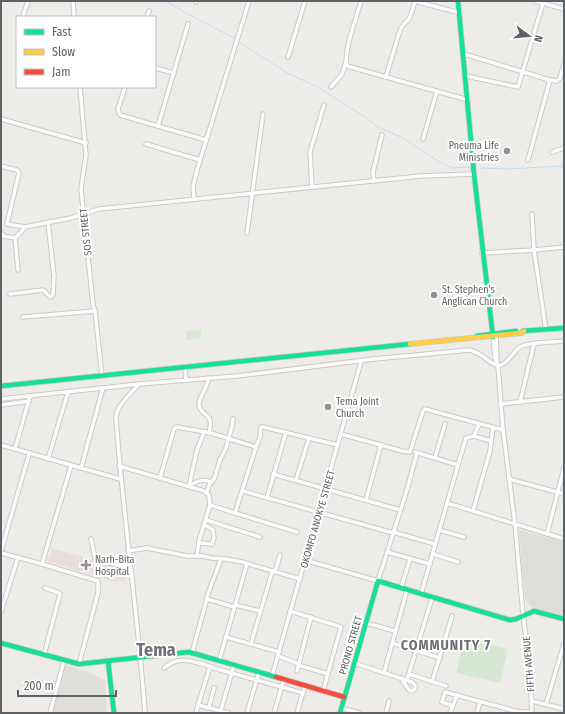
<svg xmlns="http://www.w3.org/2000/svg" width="565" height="714" viewBox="0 0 565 714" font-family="'Fira Sans Condensed',sans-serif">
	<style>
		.education { fill: #e0ded8 }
		.medical { fill: #e8dedc }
		.green { fill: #d6e8d4 }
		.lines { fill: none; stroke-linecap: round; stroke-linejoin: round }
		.stream { stroke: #bfdef5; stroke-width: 1 }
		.street-casing { stroke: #cacaca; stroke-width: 5.5 }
		.fast-casing { stroke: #cacac9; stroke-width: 6 }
		.slow-casing { stroke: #cacac9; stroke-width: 6 }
		.jam-casing { stroke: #cacac9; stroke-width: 6 }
		.street { stroke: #fcfcfc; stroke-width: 3.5 }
		.fast { stroke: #16e098; stroke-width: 4.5 }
		.slow { stroke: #ffcf43; stroke-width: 4.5 }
		.jam { stroke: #f24e42; stroke-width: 4.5 }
		.poi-dot { fill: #909293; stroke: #fff; stroke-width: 1.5 }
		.labels { text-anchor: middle; stroke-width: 4; stroke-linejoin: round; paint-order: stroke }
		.poi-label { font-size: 10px; fill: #5e6165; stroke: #fff; text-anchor: start }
		.street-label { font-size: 10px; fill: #5e6165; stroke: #fff }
		.district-label { font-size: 14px; font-weight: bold; letter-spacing: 1px; fill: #6f7377; stroke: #fff }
		.town-label { font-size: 18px; font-weight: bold; fill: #6f7377; stroke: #fff }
	</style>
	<rect width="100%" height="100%" fill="#edece8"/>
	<!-- education -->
	<g class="education">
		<path d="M519 530 564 542V616L531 607 525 600Z"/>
		<path d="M66 665 88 672 105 680 107 713H52L62 676Z"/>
	</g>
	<!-- medical -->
	<path class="medical" d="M52 548 124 569 125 581 115 582 48 561Z"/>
	<!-- green -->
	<g class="green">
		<path d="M201 330V338L186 340V331Z"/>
		<path d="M464 638 508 649 500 683 456 673Z"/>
	</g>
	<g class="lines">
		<!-- stream -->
		<g class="stream">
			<path d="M166 1 184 12 236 39"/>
			<path d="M239 42 289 74 316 86 365 117 378 127 403 138 441 163 453 168 471 167"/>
			<path d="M481 168 506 169 564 166"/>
		</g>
		<!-- street casing -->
		<g class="street-casing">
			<g id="street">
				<path d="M73 1 74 17"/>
				<path d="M361 1C357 17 343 51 347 66L468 100"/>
				<path d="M535 1 564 9"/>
				<path d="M196 2V1"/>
				<path d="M23 16 28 1"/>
				<path d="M147 17 149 11"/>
				<path d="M464 54 550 80"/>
				<path d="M288 57 305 1"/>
				<path d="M155 68 174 73"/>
				<path d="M466 76 518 87 543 3"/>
				<path d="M386 77 400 30C402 25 405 23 408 20 412 15 413 7 415 1L460 13"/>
				<path d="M80 87 86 155 81 189 93 305 95 311 102 376"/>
				<path d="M125 87 118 109 120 115 206 140"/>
				<path d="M331 87 342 74 346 62"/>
				<path d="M1 119 86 143"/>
				<path d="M158 126 188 24"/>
				<path d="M423 139 437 91"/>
				<path d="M146 144 200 160"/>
				<path d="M552 152 564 148"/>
				<path d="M528 160 550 80 557 81 560 78 564 64"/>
				<path d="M1 166 17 170 19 173 7 224 25 227 71 218 99 209 421 176 474 174"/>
				<path d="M374 181 373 172 382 135"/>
				<path d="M312 187 310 152 324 105"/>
				<path d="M194 199 193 187 197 170 249 1"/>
				<path d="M532 214 534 250 546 330"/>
				<path d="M1 233 3 236 15 238"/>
				<path d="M247 233 263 114"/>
				<path d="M482 253 534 250 564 247"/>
				<path d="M18 270 15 238 23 230 24 227"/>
				<path d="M10 294 43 290 50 297 53 295 54 276 48 222"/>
				<path d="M23 317 95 311"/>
				<path d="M493 337 495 358 498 366 503 430 515 524 523 615 529 659 532 713"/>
				<path d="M496 337 497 361"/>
				<path d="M185 367 186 380"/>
				<path d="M208 378C208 389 199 395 199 405 200 413 208 414 210 420 211 424 210 429 209 433"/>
				<path d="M139 384C131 394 117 404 116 418 123 516 138 614 145 713"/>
				<path d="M1 399 139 384 237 376 374 359 469 350C481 352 487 362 498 366 510 362 511 354 520 347 527 342 554 342 564 341"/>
				<path d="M520 402 534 344"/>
				<path d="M500 404 564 397"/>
				<path d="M1 405 29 401"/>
				<path d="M341 434 402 451 410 452 423 411 425 409 503 430"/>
				<path d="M474 436 479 424"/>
				<path d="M1 445 15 449 30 396"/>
				<path d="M256 447 260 437 261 427H263L338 445"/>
				<path d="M15 449 120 479"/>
				<path d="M415 452 458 465 421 594"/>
				<path d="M435 458 445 424"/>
				<path d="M48 459 68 392"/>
				<path d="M458 465 466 438 474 436 491 441 493 428"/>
				<path d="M119 466 160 478 174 429 177 427 211 433 256 447 235 513 210 505"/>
				<path d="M81 468 103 388"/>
				<path d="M273 474 400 510"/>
				<path d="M160 478 204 491 209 495 210 505 199 541 197 556"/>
				<path d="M509 479 564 494"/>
				<path d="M296 480 309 438"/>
				<path d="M190 485C200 480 201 479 212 482"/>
				<path d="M189 486 197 450 204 432"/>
				<path d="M243 491 393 533"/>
				<path d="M207 492 210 483 214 479 220 460 226 448 232 426 233 419"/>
				<path d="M267 498 286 432"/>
				<path d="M366 500 381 445"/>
				<path d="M447 503 564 539"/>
				<path d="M473 511 490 451 491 441"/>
				<path d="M235 513 297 532"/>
				<path d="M206 520 260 537"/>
				<path d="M439 530 464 537"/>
				<path d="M393 532 435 544"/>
				<path d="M547 534 564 468"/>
				<path d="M91 539 95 558 97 560 130 568"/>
				<path d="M200 543 212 544 214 538 213 530 205 525"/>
				<path d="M1 551 29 454"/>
				<path d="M128 551 147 548 187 556H202L212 558 226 559 242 562 300 579"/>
				<path d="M387 552 430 564"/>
				<path d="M1 553 42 564 98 581V593L79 664"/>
				<path d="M433 554 458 562"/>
				<path d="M305 560 378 581 406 493 417 453"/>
				<path d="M42 564 71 466"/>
				<path d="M275 572 280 555"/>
				<path d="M401 588 410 559"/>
				<path d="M207 599 234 607"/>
				<path d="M235 605 260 611"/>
				<path d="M290 611 341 627 323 691"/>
				<path d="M1 612 18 557"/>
				<path d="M366 623 395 631"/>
				<path d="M226 637 279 652"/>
				<path d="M392 643 440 658"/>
				<path d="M251 644 272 572"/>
				<path d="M192 653 209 591 221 559"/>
				<path d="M44 655 60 594 59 593 45 588"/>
				<path d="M278 656 299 664 301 666 328 674"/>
				<path d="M219 661 247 564"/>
				<path d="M354 663 412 682 415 685V689L412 691 409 690 401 678"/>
				<path d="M164 668C180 654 194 662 212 667"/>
				<path d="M297 671 311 617"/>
				<path d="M384 673 407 590"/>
				<path d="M409 674 446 686"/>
				<path d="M272 676 361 362"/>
				<path d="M407 680 432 598"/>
				<path d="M432 682 452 616"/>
				<path d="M532 701 564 709"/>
				<path d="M546 704 564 644"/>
				<path d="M198 705 210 667 303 693"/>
				<path d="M453 706 442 702 445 692 519 712H532"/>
				<path d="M209 707 214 688"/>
				<path d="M341 708 359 713"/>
				<path d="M50 713 64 661"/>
				<path d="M196 713 198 705 229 713"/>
				<path d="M220 713 234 665"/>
				<path d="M247 713 259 672"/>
				<path d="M274 713 284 679"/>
				<path d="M297 713 305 686"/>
				<path d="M386 713 389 701"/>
				<path d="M450 713 457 695"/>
				<path d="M477 713 480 702"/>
			</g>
		</g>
		<!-- fast casing -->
		<g class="fast-casing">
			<g id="fast">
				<path d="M458 1 474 174 493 337"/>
				<path d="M523 331 564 328"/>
				<path d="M477 336 516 331"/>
				<path d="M1 386 410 344"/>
				<path d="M1 643 79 664 189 652 276 677"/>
				<path d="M108 661 114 713"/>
				<path d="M340 713 378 581 510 620 516 619 534 611 564 619"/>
			</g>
		</g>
		<!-- slow casing -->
		<g class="slow-casing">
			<path id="slow" d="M410 344 521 333 524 331"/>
		</g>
		<!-- jam casing -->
		<g class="jam-casing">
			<path id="jam" d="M276 677 344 697"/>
		</g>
		<!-- street -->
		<use href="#street" class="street"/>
		<!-- fast -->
		<use href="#fast" class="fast"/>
		<!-- slow -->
		<use href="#slow" class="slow"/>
		<!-- jam -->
		<use href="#jam" class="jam"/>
	</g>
	<!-- markers -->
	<g class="poi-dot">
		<circle cx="507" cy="151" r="4"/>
		<circle cx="434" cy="295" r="4"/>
		<circle cx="328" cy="407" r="4"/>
		<path d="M84 559h4v4h4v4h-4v4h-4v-4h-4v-4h4z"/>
	</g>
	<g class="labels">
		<!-- poi labels -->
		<g class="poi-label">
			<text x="499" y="149" text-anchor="end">Pneuma Life<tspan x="499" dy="12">Ministries</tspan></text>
			<text x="442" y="293">St. Stephen's<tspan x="442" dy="12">Anglican Church</tspan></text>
			<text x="336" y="405">Tema Joint<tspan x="336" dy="12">Church</tspan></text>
			<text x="95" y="563">Narh-Bita<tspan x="95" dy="12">Hospital</tspan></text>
		</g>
		<!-- street labels -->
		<g class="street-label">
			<text transform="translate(85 232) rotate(-96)" y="4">SOS STREET</text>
			<text transform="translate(317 519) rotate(-74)" y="4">OKOMFO ANOKYE STREET</text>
			<text transform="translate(350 645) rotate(-74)" y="4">PRONO STREET</text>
			<text transform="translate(528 664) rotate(-95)" y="4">FIFTH AVENUE</text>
		</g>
		<!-- district labels -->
		<g class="district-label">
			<text x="446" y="650">COMMUNITY 7</text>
		</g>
		<!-- town labels -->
		<g class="town-label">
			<text x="156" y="656">Tema</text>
		</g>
	</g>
	<!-- border -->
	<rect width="565" height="714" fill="none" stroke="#5e6165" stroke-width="4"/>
	<!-- legend -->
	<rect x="16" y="16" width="140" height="72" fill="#ffffff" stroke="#bfc0c1"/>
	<rect x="24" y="29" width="20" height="6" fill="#16e098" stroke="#bfc0c1"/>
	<text x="52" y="36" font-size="12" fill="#5e6165">Fast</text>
	<rect x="24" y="49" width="20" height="6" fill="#ffcf43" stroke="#bfc0c1"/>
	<text x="52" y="56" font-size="12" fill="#5e6165">Slow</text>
	<rect x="24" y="69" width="20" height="6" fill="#f24e42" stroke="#bfc0c1"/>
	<text x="52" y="76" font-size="12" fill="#5e6165">Jam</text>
	<!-- north arrow -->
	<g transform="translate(529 36) rotate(106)" stroke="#ffffff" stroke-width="3" paint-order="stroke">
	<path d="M0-3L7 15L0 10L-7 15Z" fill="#5e6165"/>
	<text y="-6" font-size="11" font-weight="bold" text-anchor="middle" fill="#5e6165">N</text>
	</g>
	<!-- scale -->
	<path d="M18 690v6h98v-6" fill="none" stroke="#5e6165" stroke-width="2"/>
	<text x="24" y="690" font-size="12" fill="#5e6165" stroke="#ffffff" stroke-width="3" paint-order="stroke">200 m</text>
</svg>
